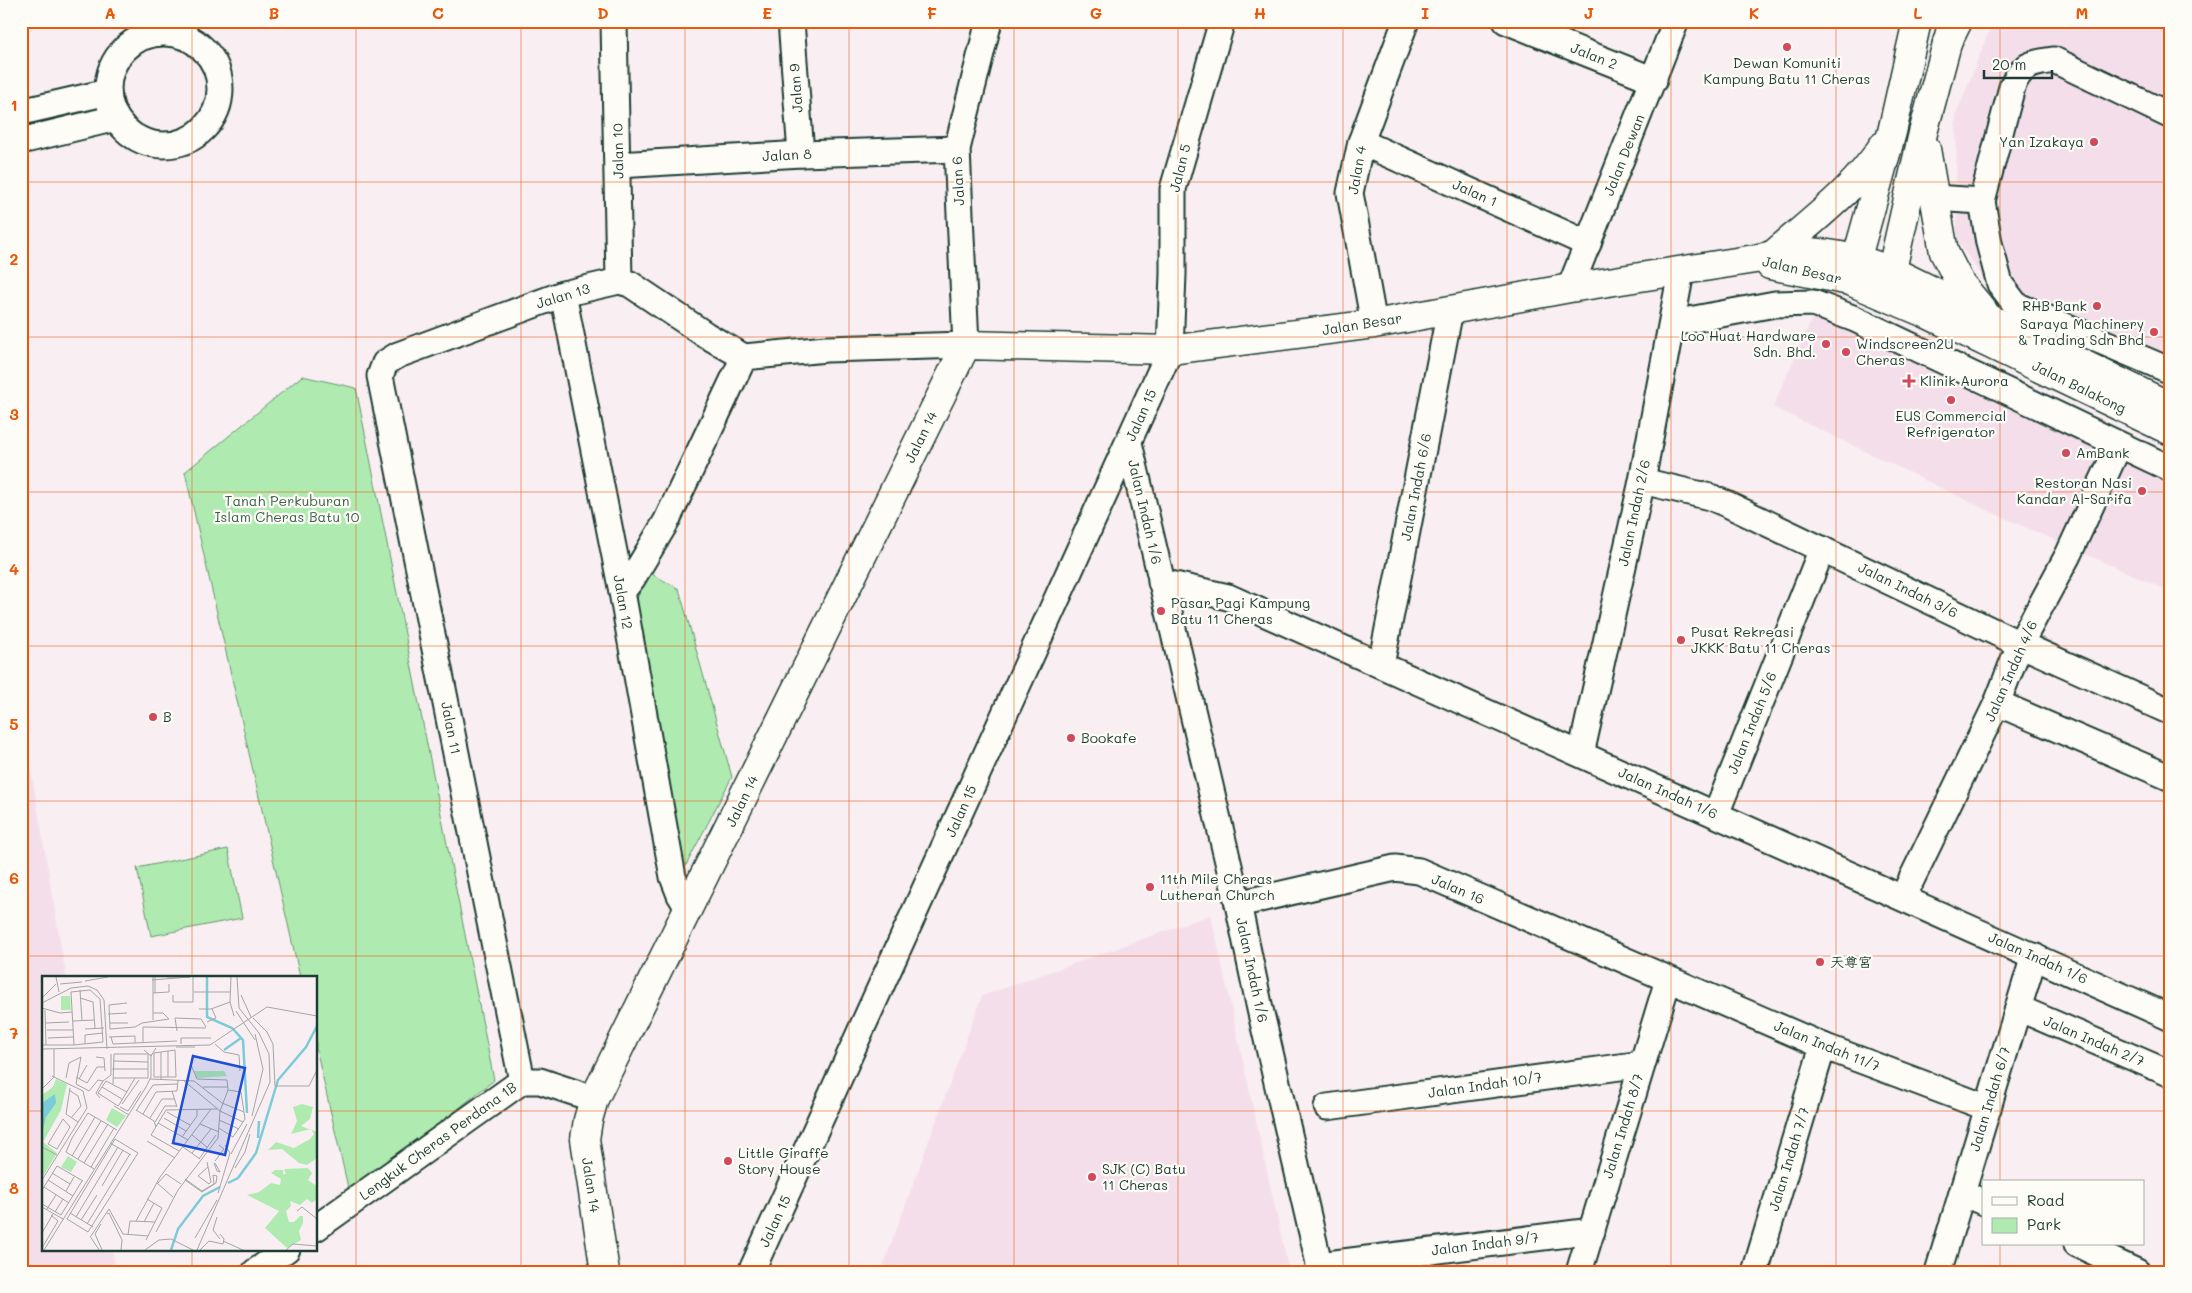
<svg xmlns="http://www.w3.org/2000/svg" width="2192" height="1293" viewBox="0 0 2192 1293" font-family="Mali,'LXGW WenKai TC',sans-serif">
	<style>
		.built { fill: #f4deea }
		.green { fill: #afebb0; stroke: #679472 }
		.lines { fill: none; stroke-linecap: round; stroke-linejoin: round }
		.street-casing { stroke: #1f3d34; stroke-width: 29 }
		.secondary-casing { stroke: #1f3d34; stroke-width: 31 }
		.highway-casing { stroke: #1f3d34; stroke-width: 31 }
		.street { stroke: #fdfcf7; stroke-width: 25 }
		.secondary { stroke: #fdfcf7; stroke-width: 28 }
		.highway { stroke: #fdfcf7; stroke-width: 28 }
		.grid { fill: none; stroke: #e8590c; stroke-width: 1; stroke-opacity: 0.55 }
		.poi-dot { fill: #d1495b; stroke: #fdfcf7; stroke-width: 2 }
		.labels { text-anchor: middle; stroke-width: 4.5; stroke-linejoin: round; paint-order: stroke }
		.street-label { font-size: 14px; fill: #1f3d34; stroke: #fdfcf7 }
		.poi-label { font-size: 14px; fill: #1f3d34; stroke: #fdfcf7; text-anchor: start }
		.park-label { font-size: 14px; fill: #3c604d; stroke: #fdfcf7 }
		.inset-river { fill: none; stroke: #7ccbd9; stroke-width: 2.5 }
		.inset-road { fill: none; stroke: #a2a7a5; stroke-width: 1 }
		.view { fill: #1d4ed8; fill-opacity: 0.15; stroke: #1d4ed8; stroke-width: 2.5 }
		.inset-edge { fill: none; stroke: #1f3d34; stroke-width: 2.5 }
		.neatline { fill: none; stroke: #e8590c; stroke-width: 2 }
		.grid-label { font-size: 16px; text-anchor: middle; font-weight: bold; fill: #e8590c }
	</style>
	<rect width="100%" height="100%" fill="#f9eef1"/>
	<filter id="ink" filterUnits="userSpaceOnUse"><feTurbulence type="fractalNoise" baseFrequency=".02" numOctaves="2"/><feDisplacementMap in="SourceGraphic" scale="10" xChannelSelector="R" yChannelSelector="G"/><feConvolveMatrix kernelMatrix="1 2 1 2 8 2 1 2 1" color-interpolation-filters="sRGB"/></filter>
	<g filter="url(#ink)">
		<!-- built -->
		<g class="built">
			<path d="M1993 21H2171V387L2009 314 1957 241 1956 115Z"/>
			<path d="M1814 314 2171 478V592L1989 511 1773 407Z"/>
			<path d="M21 710 66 977H44V1249H112L116 1272H21Z"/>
			<path d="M1211 915 1289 1272H905L903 1265 881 1272 982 996Z"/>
		</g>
		<!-- green -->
		<g class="green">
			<path d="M302 376 356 388 494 1080 350 1196 316 1048V977H300L185 472Z"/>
			<path d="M650 573 679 589 732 777 684 869 629 614Z"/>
			<path d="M228 849 242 918 151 936 137 868Z"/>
		</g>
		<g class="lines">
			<!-- street casing -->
			<g class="street-casing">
				<g id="street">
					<path d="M614 21 619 281"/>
					<path d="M791 21 801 154"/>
					<path d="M1506 21 1654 80"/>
					<circle cx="164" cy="89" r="56"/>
					<path d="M21 112 108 92"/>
					<path d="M2171 116 2054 60C2031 63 2021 65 2012 87L1982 201 1989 243 2000 284 2016 305 2171 371"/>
					<path d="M21 141 116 118"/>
					<path d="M1361 142 1588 244"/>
					<path d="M618 165 801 154 957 149"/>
					<path d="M1933 198 1982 201"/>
					<path d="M1570 288 1676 21"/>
					<path d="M563 294 622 592 673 877 680 895 688 908"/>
					<path d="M1673 323 1775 304 1813 303 1855 319 2171 469"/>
					<path d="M1374 324 1350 193 1361 142 1406 21"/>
					<path d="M1129 443 1238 904 1260 1009 1321 1272"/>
					<path d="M1642 481 1710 497 1729 505 2020 644 2171 712"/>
					<path d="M1161 582 1228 597 2171 1018"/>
					<path d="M622 592 632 579 666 522 744 357"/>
					<path d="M1381 665 1450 310"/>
					<path d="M1997 703 2171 778"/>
					<path d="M1581 754 1642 481 1681 272"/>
					<path d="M1716 814 1822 549"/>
					<path d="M1903 897 1997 703 2020 644 2068 555 2119 445"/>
					<path d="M1238 904 1395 868 1419 871 1823 1046 1988 1108"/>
					<path d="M2018 1008 2171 1074"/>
					<path d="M522 1081 380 376 385 363 398 355 563 294 619 281 630 284 706 335 744 357 826 349 966 345 957 149 989 21"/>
					<path d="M1327 1107 1642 1064"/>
					<path d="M1962 1193 1983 1202"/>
					<path d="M316 1228 522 1081H540L594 1099"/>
					<path d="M2077 1244 2137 1272"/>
					<path d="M1319 1265 1592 1231"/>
					<path d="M255 1272 287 1249"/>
					<path d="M751 1272 1170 350 1173 274V189L1222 21"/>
					<path d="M1579 1272 1668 980"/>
					<path d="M1755 1272 1823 1046"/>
					<path d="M1938 1272 2034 956"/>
				</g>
			</g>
			<!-- secondary casing -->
			<g class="secondary-casing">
				<g id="secondary">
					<path d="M1926 149 1944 252 1960 283 1984 312"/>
					<path d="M1775 253C1813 220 1855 189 1883 146"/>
					<path d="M1770 265 1850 281 1925 313 2171 431"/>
					<path d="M1852 275 1892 132 1917 21"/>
					<path d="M1888 287 1923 133 1953 21"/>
					<path d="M605 1272 585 1139 588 1120 594 1099 966 345 1170 350 1374 324 1570 288 1755 259C1803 245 1846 254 1892 271L2171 407"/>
				</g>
			</g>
			<!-- highway casing -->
			<g class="highway-casing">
				<path id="highway" d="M1947 43 1958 21"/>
			</g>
			<!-- street -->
			<use href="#street" class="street"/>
			<!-- secondary -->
			<use href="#secondary" class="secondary"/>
			<!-- highway -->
			<use href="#highway" class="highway"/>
		</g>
	</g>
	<!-- grid -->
	<path class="grid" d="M192 21V977M356 21V1272M521 21V1272M685 21V1272M849 21V1272M1014 21V1272M1178 21V1272M1343 21V1272M1507 21V1272M1671 21V1272M1836 21V1272M2000 21V1182M21 182H2171M21 337H2171M21 492H2171M21 646H2171M21 801H2171M21 956H2171M21 1111H44M316 1111H2171M2000 1244V1272M192 1249V1272"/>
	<!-- markers -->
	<g class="poi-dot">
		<circle cx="1787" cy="47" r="5"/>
		<circle cx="2094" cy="142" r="5"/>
		<circle cx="2097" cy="306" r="5"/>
		<circle cx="2154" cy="332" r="5"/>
		<circle cx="1826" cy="344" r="5"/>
		<circle cx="1846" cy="352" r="5"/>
		<path d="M1906.5 373.5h5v5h5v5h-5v5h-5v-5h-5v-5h5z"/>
		<circle cx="1951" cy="400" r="5"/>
		<circle cx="2066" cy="453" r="5"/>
		<circle cx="2142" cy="491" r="5"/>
		<circle cx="1161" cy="611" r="5"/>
		<circle cx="1681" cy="640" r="5"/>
		<circle cx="153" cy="717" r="5"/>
		<circle cx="1071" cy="738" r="5"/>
		<circle cx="1150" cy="887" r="5"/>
		<circle cx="1820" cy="962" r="5"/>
		<circle cx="728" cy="1161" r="5"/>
		<circle cx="1092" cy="1177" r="5"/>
	</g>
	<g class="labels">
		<!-- street labels -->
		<g class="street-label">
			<text transform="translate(1594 56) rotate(22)" y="5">Jalan 2</text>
			<text transform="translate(796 88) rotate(-94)" y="5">Jalan 9</text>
			<text transform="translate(618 151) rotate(-91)" y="5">Jalan 10</text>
			<text transform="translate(787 155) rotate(-3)" y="5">Jalan 8</text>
			<text transform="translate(1624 155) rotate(-68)" y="5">Jalan Dewan</text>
			<text transform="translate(1180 168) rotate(-76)" y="5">Jalan 5</text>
			<text transform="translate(1357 170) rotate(-80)" y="5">Jalan 4</text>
			<text transform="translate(958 181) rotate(-93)" y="5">Jalan 6</text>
			<text transform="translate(1475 193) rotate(24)" y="5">Jalan 1</text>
			<text transform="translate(1802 270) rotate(13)" y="5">Jalan Besar</text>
			<text transform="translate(563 296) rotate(-17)" y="5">Jalan 13</text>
			<text transform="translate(1362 324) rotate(-9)" y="5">Jalan Besar</text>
			<text transform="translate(2079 387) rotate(26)" y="5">Jalan Balakong</text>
			<text transform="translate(1141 415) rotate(-66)" y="5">Jalan 15</text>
			<text transform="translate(921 437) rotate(-64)" y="5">Jalan 14</text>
			<text transform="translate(1416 487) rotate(-79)" y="5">Jalan Indah 6/6</text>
			<text transform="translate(1145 512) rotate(77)" y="5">Jalan Indah 1/6</text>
			<text transform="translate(1634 513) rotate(-78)" y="5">Jalan Indah 2/6</text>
			<text transform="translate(1908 590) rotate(26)" y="5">Jalan Indah 3/6</text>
			<text transform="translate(623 602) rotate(80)" y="5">Jalan 12</text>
			<text transform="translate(2011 671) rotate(-66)" y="5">Jalan Indah 4/6</text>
			<text transform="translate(1752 723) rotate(-68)" y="5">Jalan Indah 5/6</text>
			<text transform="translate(451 728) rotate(79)" y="5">Jalan 11</text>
			<text transform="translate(1668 793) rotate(24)" y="5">Jalan Indah 1/6</text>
			<text transform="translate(742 801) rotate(-64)" y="5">Jalan 14</text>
			<text transform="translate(961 811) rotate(-66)" y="5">Jalan 15</text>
			<text transform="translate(1458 889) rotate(23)" y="5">Jalan 16</text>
			<text transform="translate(2038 958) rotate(24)" y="5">Jalan Indah 1/6</text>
			<text transform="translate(1252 970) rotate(78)" y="5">Jalan Indah 1/6</text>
			<text transform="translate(2094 1041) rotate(23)" y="5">Jalan Indah 2/7</text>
			<text transform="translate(1827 1046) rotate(22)" y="5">Jalan Indah 11/7</text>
			<text transform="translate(1485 1085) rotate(-8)" y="5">Jalan Indah 10/7</text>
			<text transform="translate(1990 1099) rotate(-73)" y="5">Jalan Indah 6/7</text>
			<text transform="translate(1623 1126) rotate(-73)" y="5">Jalan Indah 8/7</text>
			<text transform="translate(438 1141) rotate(-36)" y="5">Lengkuk Cheras Perdana 1B</text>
			<text transform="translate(1789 1159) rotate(-73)" y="5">Jalan Indah 7/7</text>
			<text transform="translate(591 1185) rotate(81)" y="5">Jalan 14</text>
			<text transform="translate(775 1221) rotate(-65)" y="5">Jalan 15</text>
			<text transform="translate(1485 1244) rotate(-7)" y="5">Jalan Indah 9/7</text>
		</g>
		<!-- poi labels -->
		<g class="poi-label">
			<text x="1787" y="68" text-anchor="middle">Dewan Komuniti<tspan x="1787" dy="16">Kampung Batu 11 Cheras</tspan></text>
			<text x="2084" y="147" text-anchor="end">Yan Izakaya</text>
			<text x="2087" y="311" text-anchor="end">RHB Bank</text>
			<text x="2144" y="329" text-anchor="end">Saraya Machinery<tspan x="2144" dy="16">&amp; Trading Sdn Bhd</tspan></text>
			<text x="1816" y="341" text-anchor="end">Loo Huat Hardware<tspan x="1816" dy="16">Sdn. Bhd.</tspan></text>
			<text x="1856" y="349">Windscreen2U<tspan x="1856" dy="16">Cheras</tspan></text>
			<text x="1920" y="386">Klinik Aurora</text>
			<text x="1951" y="421" text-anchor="middle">EUS Commercial<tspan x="1951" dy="16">Refrigerator</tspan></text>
			<text x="2076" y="458">AmBank</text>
			<text x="2132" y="488" text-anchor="end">Restoran Nasi<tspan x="2132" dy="16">Kandar Al-Sarifa</tspan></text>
			<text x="1171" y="608">Pasar Pagi Kampung<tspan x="1171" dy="16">Batu 11 Cheras</tspan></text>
			<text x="1691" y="637">Pusat Rekreasi<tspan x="1691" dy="16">JKKK Batu 11 Cheras</tspan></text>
			<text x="163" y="722">B</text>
			<text x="1081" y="743">Bookafe</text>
			<text x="1160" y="884">11th Mile Cheras<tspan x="1160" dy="16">Lutheran Church</tspan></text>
			<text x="1830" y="967">天尊宫</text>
			<text x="738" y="1158">Little Giraffe<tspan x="738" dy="16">Story House</tspan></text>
			<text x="1102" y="1174">SJK (C) Batu<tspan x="1102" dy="16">11 Cheras</tspan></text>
		</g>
		<!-- park labels -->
		<g class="park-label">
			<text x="287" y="506">Tanah Perkuburan<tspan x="287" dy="16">Islam Cheras Batu 10</tspan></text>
		</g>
	</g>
	<!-- overview -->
	<g transform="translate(42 976)">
		<rect width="275" height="275" fill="#f9eef1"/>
		<path d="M19 20H28L29 34H19ZM152 95H182L185 100 155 102ZM14 103 25 108 19 134 1 166 15 177 0 202V119L11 111ZM260 128 271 131 268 143 259 150 275 156V182L265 189 257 187 240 173 226 174 234 166 252 172 268 163 272 158 269 153 249 158 255 145 251 131ZM70 132 84 140 75 151 64 144ZM26 180 35 186 29 196 19 191ZM266 192 270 197 266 204 273 209 275 206V223L270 227 265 223 258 229 248 225 249 230 244 235 247 246H252L258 240H261V247L257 255 259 264 245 272 223 252 237 235 205 219 217 216 229 207 238 209 239 203 229 197 233 194H241V198H244L242 193Z" fill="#afebb0"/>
		<path d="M13 118 14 127 4 141 0 158V127Z" fill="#7ccbd9"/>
		<path class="inset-river" d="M165 1V41L190 52 201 64 205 137M182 74 199 62M216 162 217 145M186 207 196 202 214 177 236 104 264 71 275 50M129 274 136 253 161 220 178 211"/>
		<path class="inset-road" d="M14 1 17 16M111 1V44M113 1V17M125 1H148M189 1 188 26 192 40M110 4 148 1M43 5 66 1M18 8 40 6M38 14 40 45M152 16H188M111 17 127 16V8M131 19V26H151V1M199 19 209 41M0 22 14 8M38 22 51 26 53 52M0 27 29 12 46 10 55 14 62 24 65 73M85 27 67 29 68 53 93 51 100 47 127 43 121 37H111M0 32 18 37 30 36M157 33H169L188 26M3 34 4 69M194 35 213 64M66 38 85 37M211 42 225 56 231 68 233 110H267L275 94M31 45 52 44M165 46 174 42 170 33M4 47 27 46M68 47H86M43 53 62 52M5 54H31M135 55 133 42 159 43 164 51M67 61 93 60V67M69 61 71 68 135 65M6 62 31 61M101 67V51L164 52M43 68V59L61 57M139 68V62H169M173 68 182 76 197 79 198 95M0 69H32L61 66 58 23 48 14 29 16 32 69M134 71H153M0 73 168 69 225 31 275 40M102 74 109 80 114 72M133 74 134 101H112V77ZM119 76V103M54 81 62 82 63 95M72 85 106 86M149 89 155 103M70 93H106M34 101 45 107 55 91H63M126 101V75M24 102 27 87 39 81 34 108 47 115 56 104 61 105M37 103 45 89M108 103 152 105 180 127 202 136M141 104 178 135 201 146M71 108 72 78H106V102H71M60 111 80 123M161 111H186M28 112 24 138 36 146M0 113 12 101V73M27 114 36 120 39 130 29 142M130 115 135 131M85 116 64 105 56 117 76 130 77 129 93 102M58 122 54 117 61 105 69 99V78M80 128 97 104M72 130 87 139M78 131 86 135 99 115M94 134 112 145 114 151M94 135 111 109 136 108M125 136 148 149M101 138 114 116 135 115 136 104M210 140 221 93 213 58M108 142 120 123H132M122 142 144 155M21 143 28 151 15 173 6 168ZM177 144 197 153M113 146 123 130H135M116 147 146 164M158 148 177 156M177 152 191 161 203 143 199 116 186 114M150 159 166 172M140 161 155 140V133M73 163 96 177 46 256 25 243ZM105 165 133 182M68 167 89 179M0 171 15 179M141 171 158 183M137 175 109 159 124 134 175 133M150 177 169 153M189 178 205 148M30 180 53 141M36 183 59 145M157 183 174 159M173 185 182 173 177 169M165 186 169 206 167 208 156 200 166 191M42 187 66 148M172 187 175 195 178 196 173 187M49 191 72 152M193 192 203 176 208 158M52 193 24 176 30 162 46 137 75 154M10 197 28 208M0 204 45 132 41 115 10 100M6 204 31 220M143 204 160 216 174 207 175 200 171 199 172 208 160 215 143 203M115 207 131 221M116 207 124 198 139 208M60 210 81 174M2 211 27 227M0 214 15 190 41 205M24 215 32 201M176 217 188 177 183 169M105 223 120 232M0 228 19 239 40 205M0 231 21 243M5 233 14 219M255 235 260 231 275 243M13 236 21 223M28 237 51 251M65 238 67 237 80 264 79 274M34 241 76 171M175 241 171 254 178 263M39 244 55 219M94 245 118 201 169 133M102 246 112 227M45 248 88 178M59 248 53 258 60 274M114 256 136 214 176 162 178 135 186 114 185 104 155 103M0 257 11 238M86 259 88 245 113 246M48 260 57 274M49 260 67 233 81 258 106 260M153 262 175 224M104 264 120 232M181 265 201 274M0 272 16 245 9 239M2 274 104 111 109 101V78M103 274 117 264 129 263 151 274M155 274 228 106 227 78 217 57 197 32 195 1M158 274 167 265 181 268 182 263 178 258M244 274 251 268 275 270"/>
		<path class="view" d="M151 80 203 92 183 179 131 167Z"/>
		<rect width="275" height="275" class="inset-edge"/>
	</g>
	<!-- margin -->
	<rect width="2192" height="1293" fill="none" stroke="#fdfcf7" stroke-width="55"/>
	<!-- legend -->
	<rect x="1982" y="1180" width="162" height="65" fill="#fdfcf7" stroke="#a4b0a9"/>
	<rect x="1992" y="1197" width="25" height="8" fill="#fdfcf7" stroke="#a4b0a9"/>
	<text x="2027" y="1206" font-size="15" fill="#1f3d34">Road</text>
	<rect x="1992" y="1218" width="25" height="15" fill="#afebb0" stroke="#a4b0a9"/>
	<text x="2027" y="1230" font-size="15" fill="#1f3d34">Park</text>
	<!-- scale -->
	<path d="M1984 70v8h68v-8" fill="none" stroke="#1f3d34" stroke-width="2.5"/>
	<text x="1992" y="70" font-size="15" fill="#1f3d34" stroke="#fdfcf7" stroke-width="4" paint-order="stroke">20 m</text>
	<rect x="28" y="28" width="2136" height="1238" class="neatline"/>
	<g class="grid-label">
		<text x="110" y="19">A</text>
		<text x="274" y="19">B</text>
		<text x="438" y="19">C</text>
		<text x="603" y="19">D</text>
		<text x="767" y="19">E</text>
		<text x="932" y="19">F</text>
		<text x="1096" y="19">G</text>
		<text x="1260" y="19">H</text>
		<text x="1425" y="19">I</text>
		<text x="1589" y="19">J</text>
		<text x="1754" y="19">K</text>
		<text x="1918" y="19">L</text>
		<text x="2082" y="19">M</text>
		<text x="14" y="111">1</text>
		<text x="14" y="265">2</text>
		<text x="14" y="420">3</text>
		<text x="14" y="575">4</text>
		<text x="14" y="730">5</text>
		<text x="14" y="884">6</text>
		<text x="14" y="1039">7</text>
		<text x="14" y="1194">8</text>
	</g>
</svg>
